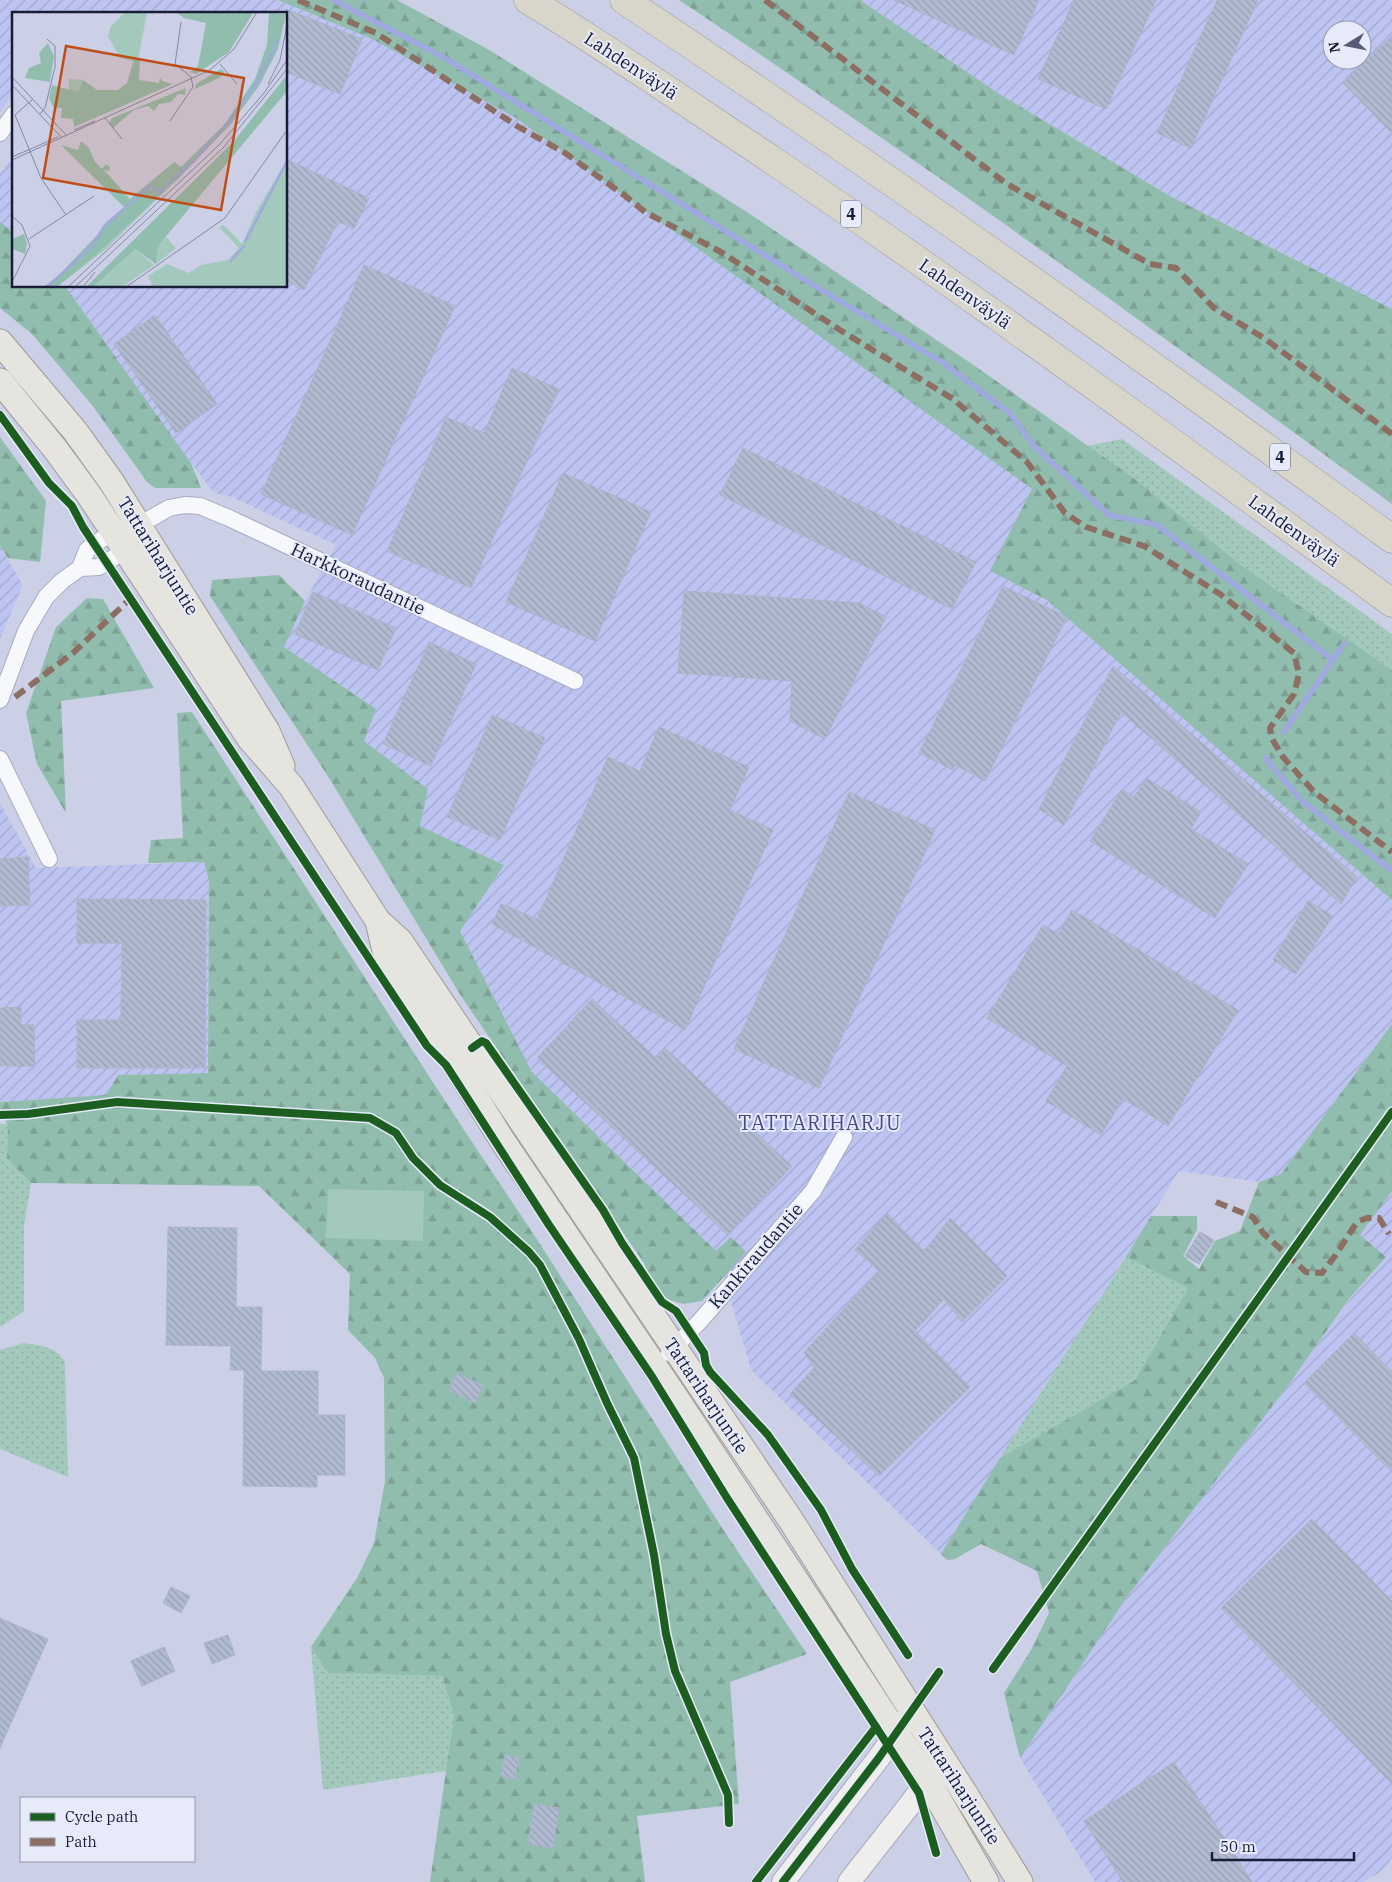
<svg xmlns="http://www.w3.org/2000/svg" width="1392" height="1882" viewBox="0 0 1392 1882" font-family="'IBM Plex Serif',serif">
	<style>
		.industrial { fill: url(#industrial-furrows); fill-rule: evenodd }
		.grass { fill: url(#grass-dots) }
		.forest { fill: url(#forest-firs) }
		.pitch { fill: #a3c9bd }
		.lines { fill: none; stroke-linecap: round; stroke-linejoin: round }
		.stream { stroke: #a0a9df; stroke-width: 5.5 }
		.building { fill: url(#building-back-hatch); stroke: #aab4ca }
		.minor-casing { stroke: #a7abc2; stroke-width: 18 }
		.secondary-casing { stroke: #a7abc2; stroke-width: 24 }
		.primary-casing { stroke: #9d9b98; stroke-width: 27 }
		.motorway-casing { stroke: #9d9b98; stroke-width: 29 }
		.minor { stroke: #f7f8fb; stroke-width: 16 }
		.secondary { stroke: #eeeeec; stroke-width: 22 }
		.primary { stroke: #e5e4de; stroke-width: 25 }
		.motorway { stroke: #d8d5ca; stroke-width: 28 }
		.quiet { stroke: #8d6e63; stroke-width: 6; stroke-dasharray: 12 6; stroke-linecap: butt }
		.cycleway-casing { stroke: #e7ebf9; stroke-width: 11 }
		.cycleway { stroke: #1b5e20; stroke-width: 8 }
		.labels { text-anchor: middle; stroke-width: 4; stroke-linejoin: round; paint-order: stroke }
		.shield { fill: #e7ebf9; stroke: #575a71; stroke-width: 1 }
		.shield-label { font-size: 16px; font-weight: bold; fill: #191c37 }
		.street-label { font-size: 18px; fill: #191c37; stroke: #e7ebf9 }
		.quarter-label { font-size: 20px; letter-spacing: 1px; fill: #434a88; stroke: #e7ebf9 }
		.inset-river { fill: none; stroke: #a0a9df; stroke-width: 2.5 }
		.inset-road { fill: none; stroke: #8488a1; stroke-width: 1 }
		.view { fill: #bf4d15; fill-opacity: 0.15; stroke: #bf4d15; stroke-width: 2.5 }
		.inset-edge { fill: none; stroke: #191c37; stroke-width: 2.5 }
	</style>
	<defs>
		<pattern id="industrial-furrows" width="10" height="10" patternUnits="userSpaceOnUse" patternTransform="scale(1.25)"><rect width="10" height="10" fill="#bdc4f1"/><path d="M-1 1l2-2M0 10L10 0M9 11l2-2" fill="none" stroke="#a2a8cf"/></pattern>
		<pattern id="grass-dots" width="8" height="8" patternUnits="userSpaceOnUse" patternTransform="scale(1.25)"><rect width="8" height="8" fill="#a3c9bd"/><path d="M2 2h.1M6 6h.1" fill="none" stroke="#8caca3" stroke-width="1.8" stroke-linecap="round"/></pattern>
		<pattern id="forest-firs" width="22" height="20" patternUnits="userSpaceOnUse" patternTransform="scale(1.25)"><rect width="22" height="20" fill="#91bdae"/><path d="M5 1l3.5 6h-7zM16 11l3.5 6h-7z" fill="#7ca296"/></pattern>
		<pattern id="building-back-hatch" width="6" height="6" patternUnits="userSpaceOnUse" patternTransform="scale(1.25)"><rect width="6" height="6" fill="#b0bad0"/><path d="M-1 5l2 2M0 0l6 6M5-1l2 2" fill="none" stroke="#979fb3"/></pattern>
	</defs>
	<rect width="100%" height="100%" fill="#ccd0e7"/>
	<!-- industrial -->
	<g class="industrial">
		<path d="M0 0H278L372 39 516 118 1033 489 991 571 1047 599 1392 900V1024L1281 1174 1259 1182 1179 1171 941 1554 751 1370 716 1251 532 1072 460 931 504 865 420 826 428 789 364 741 376 709 283 647 305 601 336 545 232 497 214 493 191 463 65 286H286V14H14V94L0 112Z"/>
		<path d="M860 0H1392V309L1170 196 1001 95ZM1332 30H1362V60H1332Z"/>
		<path d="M14 155V233L0 222V174Z"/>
		<path d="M0 546 23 585 0 639Z"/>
		<path d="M0 803 36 868 204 862 209 881 208 1073 118 1075 106 1095 0 1102Z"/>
		<path d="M1392 1191V1858L1383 1870 1364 1882H1095L1020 1758 1127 1597 1290 1383 1350 1299 1386 1258 1360 1235Z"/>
	</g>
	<!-- grass -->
	<g class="grass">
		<path d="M1122 439 1392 634V670L1241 565 1135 479 1087 446Z"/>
		<path d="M0 1124H8L7 1159 31 1183 24 1226V1311L0 1327Z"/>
		<path d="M1126 1257 1188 1288 1135 1380 1000 1458Z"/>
		<path d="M24 1343C41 1345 56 1347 65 1362L68 1477 0 1449V1350Z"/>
		<path d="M311 1647 328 1673 442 1676 454 1715 446 1771 323 1790Z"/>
	</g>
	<!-- forest -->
	<g class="forest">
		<path d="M278 0H397L491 51 747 212 975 366 1135 479 1241 565 1392 670V900L1047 600 990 571 1032 489 516 118 372 39Z"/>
		<path d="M679 0H860L1001 95 1170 196 1392 309V504C1157 332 921 161 679 0Z"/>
		<path d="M0 222 14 233V286H65L191 463 201 488H155L147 482 92 405 32 334 0 308Z"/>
		<path d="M0 437 46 501 40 562 8 558 0 546Z"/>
		<path d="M279 575 305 601 284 647 376 709 364 741 428 789 420 826 504 865 460 931 532 1072 716 1251 731 1237 746 1252 702 1301 683 1304 666 1299 654 1284 644 1263 461 996 329 778 210 596 212 580Z"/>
		<path d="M87 598 103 599 154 688 61 701 66 813 37 764 26 713 56 627Z"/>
		<path d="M192 712 466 1133 538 1241 724 1531 807 1654 730 1682 739 1804 637 1816 645 1882H430L454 1715 442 1676 328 1673 311 1647 357 1578 374 1543 385 1481 384 1378 375 1358 348 1330 350 1274 259 1186 31 1183 7 1159 8 1125 0 1111V1102L106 1095 118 1075 208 1073 209 881 204 862 148 863 151 840 183 838 177 713Z"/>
		<path d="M1392 1024V1191L1360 1235 1386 1257 1349 1299 1290 1383 1127 1597 1020 1758 1004 1693 1031 1650 1049 1613 1037 1571 981 1544 955 1559 947 1560 941 1554 1000 1458 1135 1380 1188 1288 1126 1257 1151 1216H1197V1230L1183 1256 1199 1269 1215 1241 1240 1231 1259 1182 1281 1174Z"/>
	</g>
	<!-- pitch -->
	<path class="pitch" d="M328 1189 424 1191 423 1241 326 1238Z"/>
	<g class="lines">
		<!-- stream -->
		<g class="stream">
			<path d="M334 0 443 57 823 291 942 362 1010 413 1033 445 1109 515 1157 525 1333 660 1284 732"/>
			<path d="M1333 660 1344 644"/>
			<path d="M1267 757 1266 759 1302 801 1392 871"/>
		</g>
	</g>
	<!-- building -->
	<g class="building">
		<path d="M894 0H1039L1014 55Z"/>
		<path d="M1074 0H1156L1106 109 1038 79Z"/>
		<path d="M1217 0H1258L1191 148 1157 133Z"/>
		<path d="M286 9 362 39 340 94 286 72Z"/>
		<path d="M1392 36V133L1343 83Z"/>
		<path d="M286 159 369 198 354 229 338 221 304 290 286 281Z"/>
		<path d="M364 265 455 306 352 535 261 494Z"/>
		<path d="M155 315 217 404 176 433 114 344Z"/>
		<path d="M512 368 559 389 471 588 387 551 446 417 484 433Z"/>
		<path d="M743 448 976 562 952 609 720 495Z"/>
		<path d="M563 473 651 512 595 641 506 602Z"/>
		<path d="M1003 586 1067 617 985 781 955 765 953 770 919 753Z"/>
		<path d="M684 591 859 603 886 617 825 739 790 721 792 681 678 673Z"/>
		<path d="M313 592 396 628 378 670 295 634Z"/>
		<path d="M429 642 476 664 431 766 383 744Z"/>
		<path d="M1113 666 1357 877 1341 904 1121 712 1064 825 1039 809Z"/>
		<path d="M492 715 545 738 500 840 447 817Z"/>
		<path d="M659 727 749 767 730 810 773 830 685 1030 492 924 501 904 537 919 608 757 640 771Z"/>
		<path d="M1146 778 1201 812 1191 829 1248 864 1215 918 1090 841 1122 789 1134 797Z"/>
		<path d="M849 792 935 830 819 1088 734 1049Z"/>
		<path d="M28 857 30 905 0 906V859Z"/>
		<path d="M77 899 206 900 205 1068H77V1020H121L122 943H77Z"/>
		<path d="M1308 901 1333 916 1296 974 1273 960Z"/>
		<path d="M1072 910 1238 1010 1168 1126 1123 1099 1101 1135 1046 1101 1067 1066 987 1018 1043 925 1058 934Z"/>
		<path d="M592 999 656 1058 665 1048 792 1166 728 1235 537 1058Z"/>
		<path d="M21 1007V1025H34L35 1066H0V1008Z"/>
		<path d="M887 1213 924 1251 950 1218 1007 1276 962 1322 944 1299 915 1331 970 1387 879 1476 790 1394 814 1368 804 1352 879 1271 855 1250Z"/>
		<path d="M168 1227 237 1228 236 1307H262L261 1371H318V1415H345V1475H317V1487L243 1486 244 1370H230L231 1346 166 1345Z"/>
		<path d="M1200 1232 1214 1240 1199 1264 1185 1256Z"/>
		<path d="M1354 1333 1392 1372V1472L1304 1383Z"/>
		<path d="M457 1373 483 1385 475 1403 449 1391Z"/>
		<path d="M1312 1519 1392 1601V1784L1221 1608Z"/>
		<path d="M171 1587 190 1596 181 1613 163 1603Z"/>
		<path d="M0 1618 48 1639 0 1748Z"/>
		<path d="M228 1635 235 1655 212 1664 204 1643Z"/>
		<path d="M164 1647 175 1671 142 1686 131 1661Z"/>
		<path d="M505 1755 519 1758 515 1779 501 1776Z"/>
		<path d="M1174 1762 1236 1856 1252 1882H1123L1084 1821Z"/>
		<path d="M534 1804 559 1808 553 1848 528 1844Z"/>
	</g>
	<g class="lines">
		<!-- minor casing -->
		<g class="minor-casing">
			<g id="minor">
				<path d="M0 133 14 114"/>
				<path d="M80 568 87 550 113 531 139 525 169 508 185 505 200 506 229 518 575 681"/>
				<path d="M0 700 26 631 46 597 62 581 80 568 99 567 126 550 130 542"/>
				<path d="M0 759 49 859"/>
				<path d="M669 1353 700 1321 813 1191 844 1137"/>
			</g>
		</g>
		<!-- secondary casing -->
		<g class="secondary-casing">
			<g id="secondary">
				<path d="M783 1882 878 1759 906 1720"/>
				<path d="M849 1882 908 1807 937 1768"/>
			</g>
		</g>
		<!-- primary casing -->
		<g class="primary-casing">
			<g id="primary">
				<path d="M0 342 75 431 111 481 267 731 282 766"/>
				<path d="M0 381 56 450 89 495 250 739 291 786 378 921 400 941 790 1519 962 1789 1020 1882"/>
				<path d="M378 921 385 951 502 1140 676 1398 928 1781 986 1882"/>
			</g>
		</g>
		<!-- motorway casing -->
		<g class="motorway-casing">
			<g id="motorway">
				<path d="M528 0C611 50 691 106 772 160 982 302 1187 453 1392 603"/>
				<path d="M624 0C885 174 1139 354 1392 539"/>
			</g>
		</g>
		<!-- minor -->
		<use href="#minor" class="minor"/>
		<!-- secondary -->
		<use href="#secondary" class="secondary"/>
		<!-- primary -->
		<use href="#primary" class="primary"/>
		<!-- motorway -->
		<use href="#motorway" class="motorway"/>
		<!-- quiet -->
		<g class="quiet">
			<path d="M298 0 376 33 517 126 565 153 624 195 645 212 721 252 840 330 953 399 1027 462 1065 513 1086 527 1144 546 1220 594 1294 653 1299 674 1294 694 1270 728 1271 737 1283 757 1314 792 1392 852"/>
			<path d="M765 0 1007 184 1150 264 1176 268 1214 308 1264 338 1392 434"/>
			<path d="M15 697 73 653 131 598"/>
			<path d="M1216 1202 1253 1217 1263 1233 1306 1272 1322 1273 1335 1256 1357 1222 1367 1218H1379L1389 1234"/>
		</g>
		<!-- cycleway casing -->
		<g class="cycleway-casing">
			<g id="cycleway">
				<path d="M0 415 49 483 72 506 83 527 427 1046 446 1065 549 1225 651 1375 727 1498 919 1793 936 1853"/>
				<path d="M472 1048 482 1041 486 1043 603 1210 622 1243 662 1302 676 1311 704 1353 706 1365 710 1372 768 1435 821 1510 852 1569 908 1655"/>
				<path d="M0 1115 28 1114 117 1102 370 1118 396 1133 413 1158 440 1185 490 1217 529 1252 540 1265 579 1339 607 1403 634 1458 654 1555 666 1634 675 1671 728 1795 729 1823"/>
				<path d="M993 1669 1392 1112"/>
				<path d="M756 1882 876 1727"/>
				<path d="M783 1882 878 1759 939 1672"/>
			</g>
		</g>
		<!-- cycleway -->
		<use href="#cycleway" class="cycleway"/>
	</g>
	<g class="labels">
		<!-- shield labels -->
		<g class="shield">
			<rect x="841" y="200.5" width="20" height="27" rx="4"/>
			<rect x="1270" y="443.5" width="20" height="27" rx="4"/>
		</g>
		<g class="shield-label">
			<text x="851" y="220">4</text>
			<text x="1280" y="463">4</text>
		</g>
		<!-- street labels -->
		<g class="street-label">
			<text transform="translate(631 66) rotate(33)" y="6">Lahdenväylä</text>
			<text transform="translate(965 294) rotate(35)" y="6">Lahdenväylä</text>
			<text transform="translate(1294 531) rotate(36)" y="6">Lahdenväylä</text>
			<text transform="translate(158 556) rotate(58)" y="6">Tattariharjuntie</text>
			<text transform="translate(358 579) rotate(25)" y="6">Harkkoraudantie</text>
			<text transform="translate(756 1256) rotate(-49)" y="6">Kankiraudantie</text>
			<text transform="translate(706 1396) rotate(56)" y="6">Tattariharjuntie</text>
			<text transform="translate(959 1786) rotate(57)" y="6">Tattariharjuntie</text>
		</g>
		<!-- quarter labels -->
		<g class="quarter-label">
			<text x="820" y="1130">TATTARIHARJU</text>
		</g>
	</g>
	<!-- overview -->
	<g transform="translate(12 12)">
		<rect width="275" height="275" fill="#ccd0e7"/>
		<path d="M113 0H135L126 48 120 49 108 46 96 24 99 14ZM57 67 71 68 66 80 57 79ZM172 161 94 237 45 275 84 243ZM154 225 164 236 144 252 146 234ZM123 237 142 253 110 275H81Z" fill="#a3c9bd"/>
		<path d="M164 0H236L241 1 217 40 184 62 178 60 186 54 194 11 172 6ZM257 1 274 2 266 37 247 74 219 112 168 165 84 243 45 275H31L44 266 112 195 49 133 66 138 69 129 77 136 83 150 90 157 94 152 98 155 97 159 92 158 118 187 162 150 169 155 212 113 243 67 255 33ZM36 31 42 44 38 70 13 66 17 56 29 51 27 41ZM122 47H128L127 68 147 71 148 66 150 69 161 72 62 115 61 107 49 106 50 96 41 95 37 86 40 73 66 80 71 68 85 78H106L115 71ZM209 57 213 60 207 66 183 77 184 72ZM275 63V79L146 234 144 252 123 237 81 275H74L222 129ZM174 76 173 83 166 82 159 90 147 92 142 99 136 94 122 98 101 116 97 111 100 106ZM12 222 15 232 13 242 0 237V227Z" fill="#91bdae"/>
		<path d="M275 148V275H141L136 264 155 252 177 261 189 253 216 248 227 236 207 215 212 213 230 232 244 200Z" fill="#a3c9bd"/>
		<path class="inset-river" d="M141 175 147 181 182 149 219 107 247 67 266 28M233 230 275 149M218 250 233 233M35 275 79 235 93 213 139 173"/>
		<path class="inset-road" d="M208 52 225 72M0 65 55 124M256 72 268 48 275 13M0 73 50 126M21 87 3 103 29 166 54 203M28 102 33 96 43 55V34L35 27M93 106 110 127M158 109 181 75 179 65 163 52 169 10M62 118 83 109M0 145 46 125M0 148 198 58 222 37 245 0M0 204 10 213 18 234 0 270M17 227 82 184M56 275 207 133 252 81 275 48M63 275 211 136 275 57M71 275 83 260M114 275 213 206 275 118"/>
		<path class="view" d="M54 34 232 66 209 198 31 166Z"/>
		<rect width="275" height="275" class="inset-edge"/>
	</g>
	<!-- legend -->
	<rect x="20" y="1797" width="175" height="65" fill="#e7ebf9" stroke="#9598ab"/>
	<rect x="30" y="1813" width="25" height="8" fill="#1b5e20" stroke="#9598ab"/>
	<text x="65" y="1822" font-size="15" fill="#191c37">Cycle path</text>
	<rect x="30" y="1838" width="25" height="8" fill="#8d6e63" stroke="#9598ab"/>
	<text x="65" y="1847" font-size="15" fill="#191c37">Path</text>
	<!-- north arrow -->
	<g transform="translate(1347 45) rotate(260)"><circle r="24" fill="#e7ebf9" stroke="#9598ab"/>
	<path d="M0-4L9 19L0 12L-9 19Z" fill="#585b75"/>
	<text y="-8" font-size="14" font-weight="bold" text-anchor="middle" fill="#191c37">N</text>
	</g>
	<!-- scale -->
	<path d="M1212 1852v8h142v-8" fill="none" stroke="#191c37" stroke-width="2.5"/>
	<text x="1220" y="1852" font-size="15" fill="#191c37" stroke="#e7ebf9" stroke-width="4" paint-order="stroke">50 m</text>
</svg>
